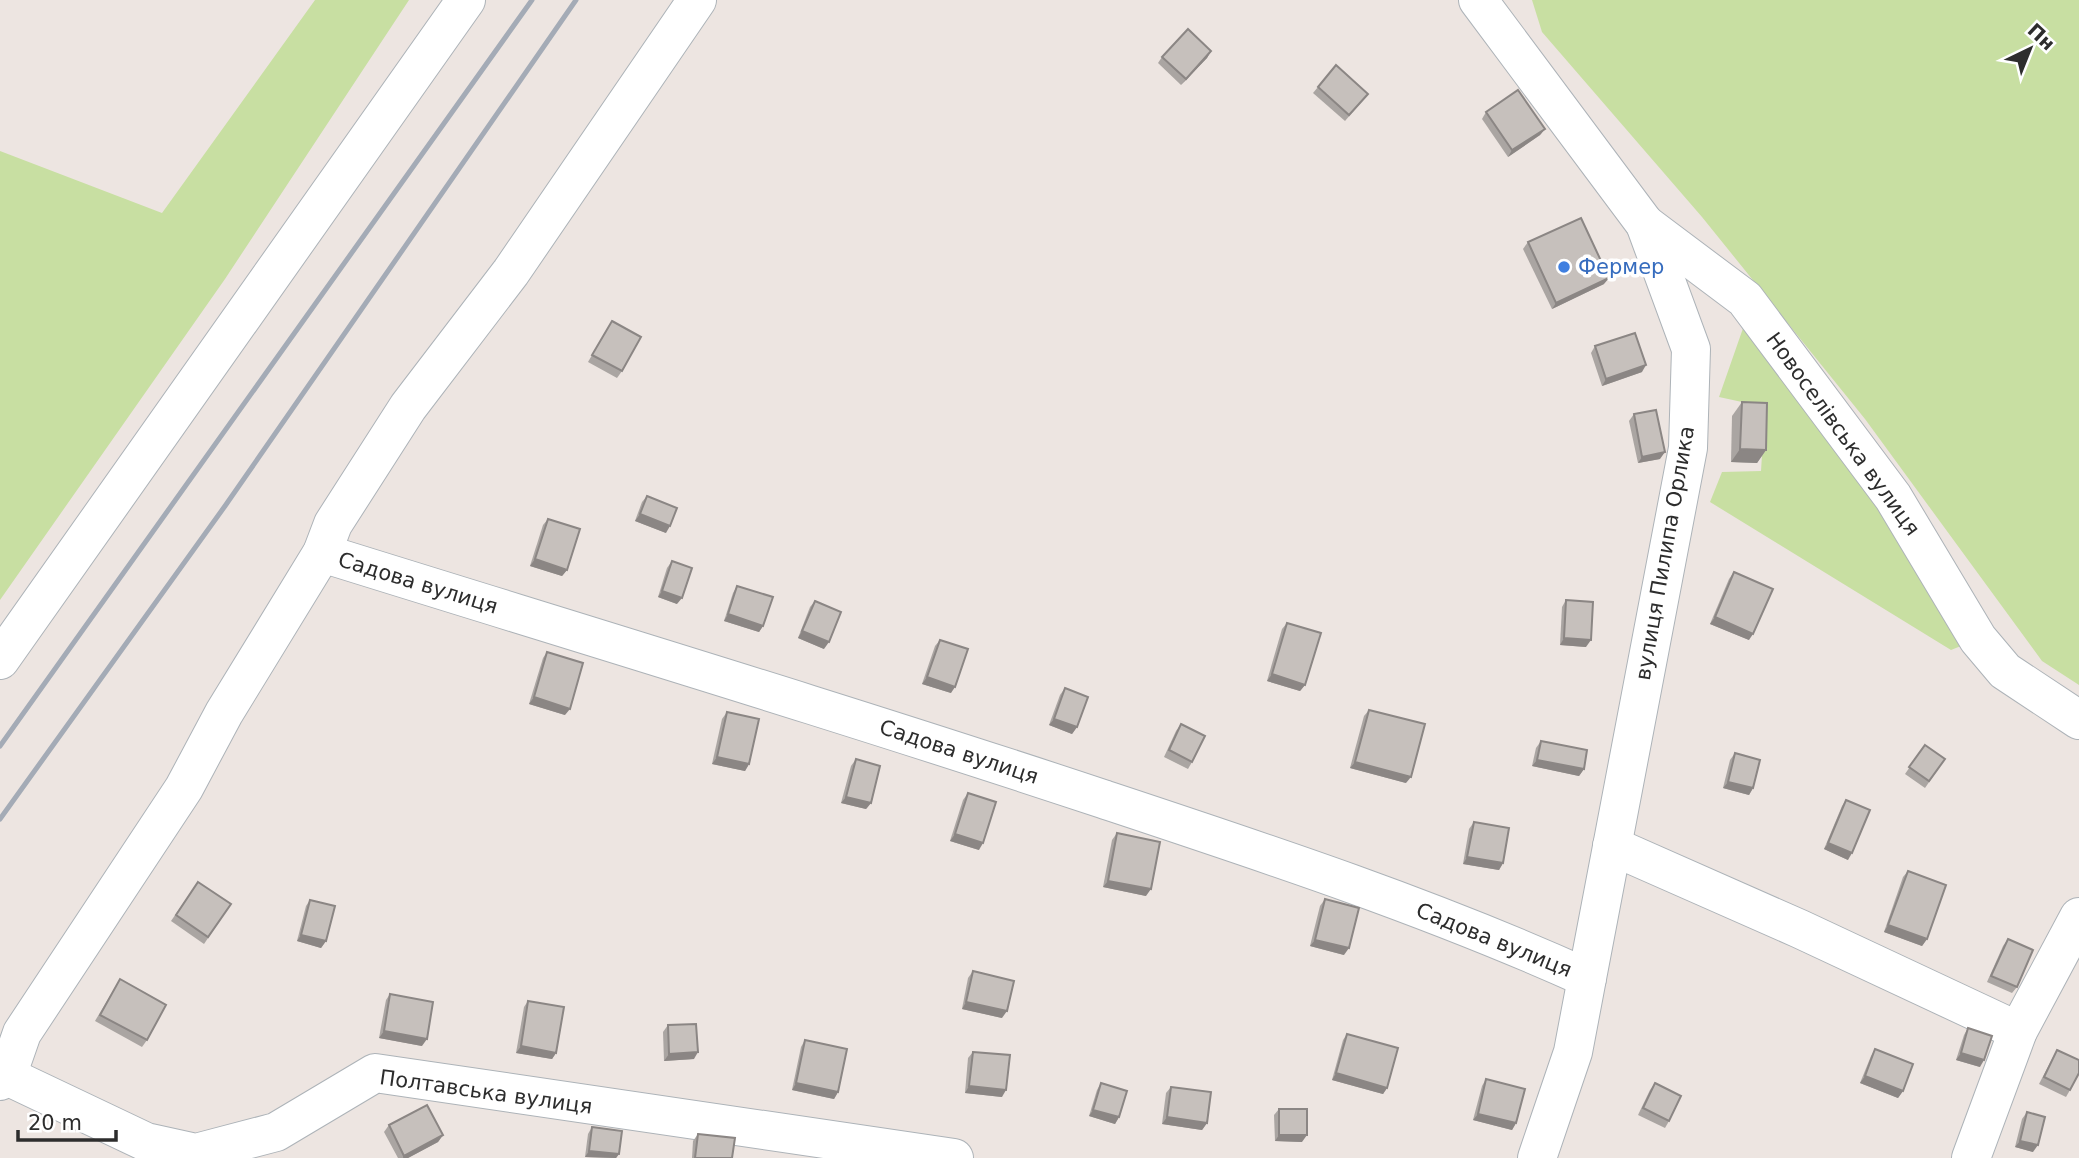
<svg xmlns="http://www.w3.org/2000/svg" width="2079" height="1158" viewBox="0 0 2079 1158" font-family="'DejaVu Sans',sans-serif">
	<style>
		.green { fill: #c8dfa2 }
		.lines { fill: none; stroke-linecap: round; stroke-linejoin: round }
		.minor-casing { stroke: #adb3b8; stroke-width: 40 }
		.minor { stroke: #fff; stroke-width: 38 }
		.rail { stroke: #a4abb6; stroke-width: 5 }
		.wall { fill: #aaa5a2 }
		.shaded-wall { fill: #8b8684 }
		.building { fill: #c6c0bc; stroke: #8b8684; stroke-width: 2 }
		.shop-dot { fill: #3f7fe0; stroke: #fff; stroke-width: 2.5 }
		.labels { text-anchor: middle; stroke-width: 7; stroke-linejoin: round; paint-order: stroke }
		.shop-label { font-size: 21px; fill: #366cbe; stroke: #fff; text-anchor: start }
		.street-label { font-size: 21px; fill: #2d2d2d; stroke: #fff }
	</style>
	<rect width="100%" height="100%" fill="#ede5e1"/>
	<!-- green -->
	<g class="green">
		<path d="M315 0H409L225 279 0 600V151L162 213Z"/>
		<path d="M1532 0H2079V685L2042 661 1865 419 1702 217 1542 32Z"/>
		<path d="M1748 314 1894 519 1961 646 1951 650 1710 502 1722 472 1761 471 1765 407 1719 397Z"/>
	</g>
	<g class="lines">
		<!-- minor casing -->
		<g class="minor-casing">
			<g id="minor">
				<path d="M1478 0 1645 224 1691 349 1688 448 1587 978 1573 1052 1537 1158"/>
				<path d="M1645 224 1745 299 1893 497 1978 639 2005 671 2079 720"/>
				<path d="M322 553C582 634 844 713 1103 799 1266 853 1430 907 1587 978"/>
				<path d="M0 660 466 0"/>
				<path d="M1612 846 1800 929 2018 1031"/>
				<path d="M7 1076 146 1142 196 1153 276 1132 375 1073 954 1158"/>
				<path d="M0 1081 7 1076 22 1033 184 788 224 713 322 553 333 524 408 407 511 272 697 0"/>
				<path d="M1971 1158 2018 1031 2079 917"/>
			</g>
		</g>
		<!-- minor -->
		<use href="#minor" class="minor"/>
		<!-- rail -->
		<g class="rail">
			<path d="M0 746 532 0"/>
			<path d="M0 819 225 506 576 0"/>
		</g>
	</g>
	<!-- wall -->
	<g class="wall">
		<path d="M1211 51 1207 58 1181 85 1158 63 1162 57Z"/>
		<path d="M1318 87 1363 100 1345 121 1313 93Z"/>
		<path d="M1486 112 1545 129 1540 135 1508 157 1482 119Z"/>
		<path d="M1528 242 1604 284 1552 309 1523 249Z"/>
		<path d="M612 321 622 371 617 378 588 362Z"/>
		<path d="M1595 346 1642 372 1602 386 1591 353Z"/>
		<path d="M1742 402 1766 450 1757 463 1731 462 1732 416Z"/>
		<path d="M1634 414 1660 459 1638 463 1629 421Z"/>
		<path d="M647 496 666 533 635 521 642 502Z"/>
		<path d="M548 519 567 570 562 576 530 566 543 525Z"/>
		<path d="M672 561 677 604 658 597 667 568Z"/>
		<path d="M1734 572 1749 640 1710 624 1729 579Z"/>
		<path d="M737 586 763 626 759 632 724 621 733 593Z"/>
		<path d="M1566 600 1586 647 1560 645 1562 607Z"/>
		<path d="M815 601 824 649 798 638 810 607Z"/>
		<path d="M1287 623 1305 685 1300 691 1267 681 1282 629Z"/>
		<path d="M940 640 951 693 922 684 935 646Z"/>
		<path d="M547 652 565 715 529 704 543 658Z"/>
		<path d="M1065 688 1077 727 1072 734 1049 725 1060 695Z"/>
		<path d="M1369 710 1406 783 1350 768 1364 716Z"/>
		<path d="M727 712 749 764 745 771 712 764 722 719Z"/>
		<path d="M1181 724 1192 762 1188 769 1164 757 1176 731Z"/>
		<path d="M1541 741 1584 769 1579 776 1532 766 1536 748Z"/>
		<path d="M1925 745 1945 759 1925 788 1905 774Z"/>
		<path d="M1735 753 1753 788 1749 795 1723 788 1730 760Z"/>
		<path d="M856 759 871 803 866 809 841 803 851 766Z"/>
		<path d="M968 793 979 850 950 841 963 800Z"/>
		<path d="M1846 800 1848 860 1824 849 1842 806Z"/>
		<path d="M1474 822 1503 863 1499 870 1463 864 1469 829Z"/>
		<path d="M1117 833 1146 896 1103 887 1112 840Z"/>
		<path d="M1908 871 1927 939 1922 946 1884 932 1903 877Z"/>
		<path d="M198 882 231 904 204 944 171 921Z"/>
		<path d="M1325 899 1344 955 1310 946 1320 906Z"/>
		<path d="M310 900 326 941 321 948 297 941 306 906Z"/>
		<path d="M2008 939 2017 987 2012 993 1987 982 2003 946Z"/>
		<path d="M973 971 1002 1018 962 1009 968 978Z"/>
		<path d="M120 979 147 1040 142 1047 95 1021Z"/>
		<path d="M390 994 422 1046 379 1038 386 1000Z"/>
		<path d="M528 1001 556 1053 552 1059 516 1053 524 1007Z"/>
		<path d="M668 1025 694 1059 664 1061 663 1032Z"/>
		<path d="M1968 1028 1980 1067 1956 1060 1964 1035Z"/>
		<path d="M1347 1034 1387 1088 1383 1094 1332 1080 1343 1040Z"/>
		<path d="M805 1040 838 1092 834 1099 792 1090 801 1047Z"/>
		<path d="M1875 1049 1903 1091 1898 1098 1860 1083 1871 1056Z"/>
		<path d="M2057 1050 2070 1090 2066 1097 2039 1084 2053 1057Z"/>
		<path d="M973 1052 1002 1097 965 1093 968 1058Z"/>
		<path d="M1486 1079 1516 1123 1512 1130 1473 1120 1482 1086Z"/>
		<path d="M1101 1083 1119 1117 1115 1124 1089 1116 1097 1090Z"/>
		<path d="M1655 1083 1669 1121 1665 1128 1638 1115 1650 1090Z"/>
		<path d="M1171 1087 1207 1123 1202 1130 1162 1124 1166 1093Z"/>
		<path d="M1279 1109 1302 1142 1275 1141 1274 1115Z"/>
		<path d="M2027 1112 2033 1152 2015 1147 2022 1119Z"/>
		<path d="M389 1125 443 1135 438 1142 408 1158H398L384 1132Z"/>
		<path d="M592 1127 619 1154 616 1158 585 1157 588 1134Z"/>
		<path d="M698 1134 732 1158H692L693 1141Z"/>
	</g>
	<!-- shaded-wall -->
	<g class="shaded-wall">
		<path d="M1211 51 1207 58 1181 85 1186 79Z"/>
		<path d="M1545 129 1540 135 1508 157 1512 150Z"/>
		<path d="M1609 278 1604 284 1552 309 1556 303Z"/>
		<path d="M1646 365 1642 372 1602 386 1606 379Z"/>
		<path d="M1740 449 1766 450 1757 463 1731 462Z"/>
		<path d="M1665 452 1660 459 1638 463 1642 457Z"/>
		<path d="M640 514 670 526 666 533 635 521Z"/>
		<path d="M535 559 567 570 562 576 530 566Z"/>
		<path d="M662 591 682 598 677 604 658 597Z"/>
		<path d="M728 614 763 626 759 632 724 621Z"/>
		<path d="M1715 617 1753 634 1749 640 1710 624Z"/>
		<path d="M802 631 829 642 824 649 798 638Z"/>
		<path d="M1564 638 1591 640 1586 647 1560 645Z"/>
		<path d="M1272 674 1305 685 1300 691 1267 681Z"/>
		<path d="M927 677 955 687 951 693 922 684Z"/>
		<path d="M534 697 570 709 565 715 529 704Z"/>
		<path d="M1054 719 1077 727 1072 734 1049 725Z"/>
		<path d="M717 757 749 764 745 771 712 764Z"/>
		<path d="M1537 760 1584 769 1579 776 1532 766Z"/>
		<path d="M1355 762 1411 777 1406 783 1350 768Z"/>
		<path d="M1728 782 1753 788 1749 795 1723 788Z"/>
		<path d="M846 797 871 803 866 809 841 803Z"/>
		<path d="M955 834 983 843 979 850 950 841Z"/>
		<path d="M1828 843 1852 853 1848 860 1824 849Z"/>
		<path d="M1467 857 1503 863 1499 870 1463 864Z"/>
		<path d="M1108 881 1151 889 1146 896 1103 887Z"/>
		<path d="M1888 925 1927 939 1922 946 1884 932Z"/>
		<path d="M301 935 326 941 321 948 297 941Z"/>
		<path d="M1315 940 1349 948 1344 955 1310 946Z"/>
		<path d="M966 1002 1007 1011 1002 1018 962 1009Z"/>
		<path d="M384 1031 427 1039 422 1046 379 1038Z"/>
		<path d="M521 1046 556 1053 552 1059 516 1053Z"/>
		<path d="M698 1052 694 1059 664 1061 669 1054Z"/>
		<path d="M1961 1053 1984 1060 1980 1067 1956 1060Z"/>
		<path d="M1336 1073 1387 1088 1383 1094 1332 1080Z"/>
		<path d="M1865 1076 1903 1091 1898 1098 1860 1083Z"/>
		<path d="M796 1083 838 1092 834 1099 792 1090Z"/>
		<path d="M969 1086 1006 1090 1002 1097 965 1093Z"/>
		<path d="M1093 1110 1119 1117 1115 1124 1089 1116Z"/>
		<path d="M1478 1114 1516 1123 1512 1130 1473 1120Z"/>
		<path d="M1167 1117 1207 1123 1202 1130 1162 1124Z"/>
		<path d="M443 1135 438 1142 408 1158H403L404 1156Z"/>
		<path d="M1279 1135H1307L1302 1142 1275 1141Z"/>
		<path d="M2020 1141 2038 1145 2033 1152 2015 1147Z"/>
		<path d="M589 1151 619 1154 616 1158 585 1157Z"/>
	</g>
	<!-- building -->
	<g class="building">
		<path d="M1188 29 1211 51 1186 79 1162 57Z"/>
		<path d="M1336 65 1368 94 1349 115 1318 87Z"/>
		<path d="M1518 90 1545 129 1512 150 1486 112Z"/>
		<path d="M1581 218 1609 278 1556 303 1528 242Z"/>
		<path d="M612 321 641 337 622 371 592 355Z"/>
		<path d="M1635 333 1646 365 1606 379 1595 346Z"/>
		<path d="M1742 402 1767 403 1766 450 1740 449Z"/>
		<path d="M1656 410 1665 452 1642 457 1634 414Z"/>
		<path d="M647 496 677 508 670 526 640 514Z"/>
		<path d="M548 519 580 529 567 570 535 559Z"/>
		<path d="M672 561 692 568 682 598 662 591Z"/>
		<path d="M1734 572 1773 589 1753 634 1715 617Z"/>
		<path d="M737 586 773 597 763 626 728 614Z"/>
		<path d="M1566 600 1593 602 1591 640 1564 638Z"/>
		<path d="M815 601 841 612 829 642 802 631Z"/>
		<path d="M1287 623 1321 633 1305 685 1272 674Z"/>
		<path d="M940 640 968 649 955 687 927 677Z"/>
		<path d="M547 652 583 663 570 709 534 697Z"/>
		<path d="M1065 688 1088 697 1077 727 1054 719Z"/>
		<path d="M1369 710 1425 724 1411 777 1355 762Z"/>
		<path d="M727 712 759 719 749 764 717 757Z"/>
		<path d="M1181 724 1205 736 1192 762 1169 750Z"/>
		<path d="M1541 741 1587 750 1584 769 1537 760Z"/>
		<path d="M1925 745 1945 759 1929 781 1909 767Z"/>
		<path d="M1735 753 1760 760 1753 788 1728 782Z"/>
		<path d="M856 759 880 766 871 803 846 797Z"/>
		<path d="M968 793 996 802 983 843 955 834Z"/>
		<path d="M1846 800 1870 810 1852 853 1828 843Z"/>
		<path d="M1474 822 1509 828 1503 863 1467 857Z"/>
		<path d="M1117 833 1160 842 1151 889 1108 881Z"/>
		<path d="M1908 871 1946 885 1927 939 1888 925Z"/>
		<path d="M198 882 231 904 208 937 176 915Z"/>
		<path d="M1325 899 1359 908 1349 948 1315 940Z"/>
		<path d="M310 900 335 906 326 941 301 935Z"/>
		<path d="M2008 939 2033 950 2017 987 1991 976Z"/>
		<path d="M973 971 1014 981 1007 1011 966 1002Z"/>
		<path d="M120 979 166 1005 147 1040 100 1015Z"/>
		<path d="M390 994 433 1002 427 1039 384 1031Z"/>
		<path d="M528 1001 564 1007 556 1053 521 1046Z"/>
		<path d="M696 1024 698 1052 669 1054 668 1025Z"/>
		<path d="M1968 1028 1992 1036 1984 1060 1961 1053Z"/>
		<path d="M1347 1034 1398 1048 1387 1088 1336 1073Z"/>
		<path d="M805 1040 847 1049 838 1092 796 1083Z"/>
		<path d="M1875 1049 1913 1064 1903 1091 1865 1076Z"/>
		<path d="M2057 1050 2079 1060V1073L2070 1090 2044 1077Z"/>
		<path d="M973 1052 1010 1055 1006 1090 969 1086Z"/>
		<path d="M1486 1079 1525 1089 1516 1123 1478 1114Z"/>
		<path d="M1101 1083 1127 1091 1119 1117 1093 1110Z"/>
		<path d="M1655 1083 1681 1096 1669 1121 1643 1108Z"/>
		<path d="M1171 1087 1211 1092 1207 1123 1167 1117Z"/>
		<path d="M427 1105 443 1135 404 1156 389 1125Z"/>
		<rect x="1279" y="1109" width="28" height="26"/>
		<path d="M2027 1112 2045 1117 2038 1145 2020 1141Z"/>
		<path d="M592 1127 622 1131 619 1154 589 1151Z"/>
		<path d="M698 1134 735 1138 732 1158H695Z"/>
	</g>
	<!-- markers -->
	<circle class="shop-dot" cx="1564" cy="267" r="7"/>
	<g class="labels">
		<!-- shop labels -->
		<g class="shop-label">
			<text x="1578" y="274">Фермер</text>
		</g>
		<!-- street labels -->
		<g class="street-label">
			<text transform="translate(1843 434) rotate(54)" y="7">Новоселівська вулиця</text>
			<text transform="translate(1665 553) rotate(-80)" y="7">вулиця Пилипа Орлика</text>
			<text transform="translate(418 583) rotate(17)" y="7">Садова вулиця</text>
			<text transform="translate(959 752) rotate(18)" y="7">Садова вулиця</text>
			<text transform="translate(1494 940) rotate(22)" y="7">Садова вулиця</text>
			<text transform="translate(486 1092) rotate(8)" y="7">Полтавська вулиця</text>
		</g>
	</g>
	<!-- north arrow -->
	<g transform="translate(2030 49) rotate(43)" stroke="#ffffff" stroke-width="5" paint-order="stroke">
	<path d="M0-5L12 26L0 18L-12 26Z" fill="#2d2d2d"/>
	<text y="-10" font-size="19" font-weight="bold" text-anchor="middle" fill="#2d2d2d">Пн</text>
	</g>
	<!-- scale -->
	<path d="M18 1130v10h98v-10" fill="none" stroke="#2d2d2d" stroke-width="3.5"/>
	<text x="28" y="1130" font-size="21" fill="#2d2d2d" stroke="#ffffff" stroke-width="5" paint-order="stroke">20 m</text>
</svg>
